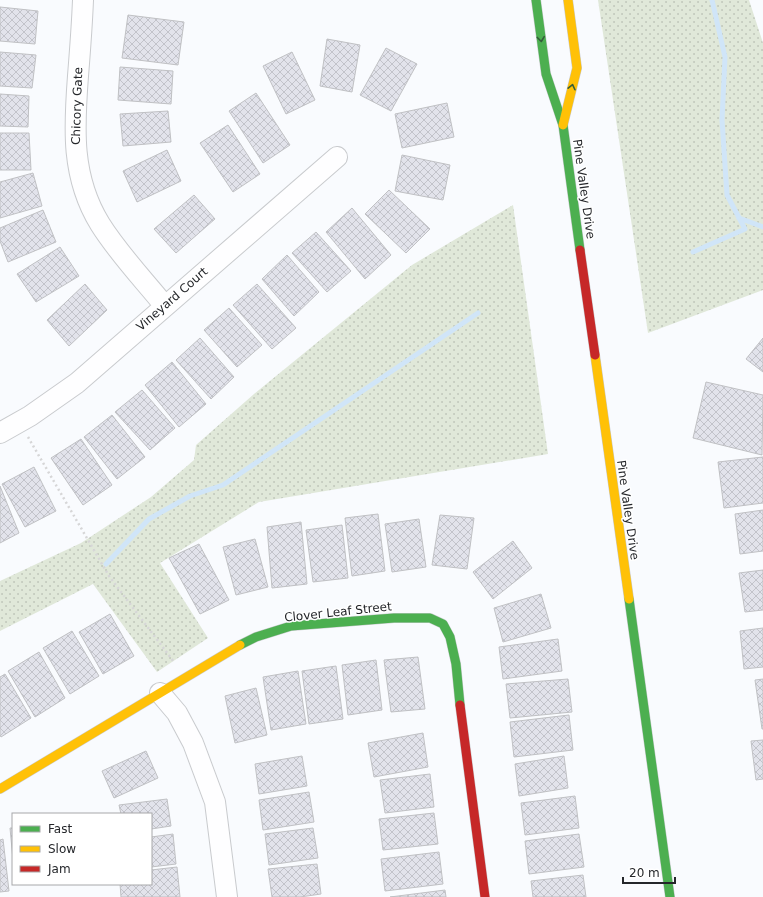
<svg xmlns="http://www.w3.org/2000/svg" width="763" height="897" viewBox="0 0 763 897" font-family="'DejaVu Sans',sans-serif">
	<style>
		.grass { fill: url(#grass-dots) }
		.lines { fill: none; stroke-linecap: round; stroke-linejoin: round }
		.stream { stroke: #d0e5f8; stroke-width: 5 }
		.building { fill: url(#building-cross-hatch); stroke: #c0c1c4 }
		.street-casing { stroke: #c9cbce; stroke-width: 22 }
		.fast-casing { stroke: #c9cbce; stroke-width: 10 }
		.slow-casing { stroke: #c9cbce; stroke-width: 10 }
		.jam-casing { stroke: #c9cbce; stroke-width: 10 }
		.path { stroke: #d6d6d7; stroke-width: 2.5; stroke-dasharray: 2 3; stroke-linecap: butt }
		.street { stroke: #fefeff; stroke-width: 20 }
		.fast { stroke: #4caf50; stroke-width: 9 }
		.slow { stroke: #ffc107; stroke-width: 9 }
		.jam { stroke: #c62828; stroke-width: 9 }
		.oneway { stroke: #345d39 }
		.labels { text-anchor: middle; stroke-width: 3; stroke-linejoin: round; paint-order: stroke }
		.street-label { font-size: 12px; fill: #24262a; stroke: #fff }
	</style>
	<defs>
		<pattern id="grass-dots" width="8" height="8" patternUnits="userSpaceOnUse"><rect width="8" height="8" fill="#e0e8d9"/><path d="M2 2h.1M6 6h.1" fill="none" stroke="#c0c7ba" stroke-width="1.8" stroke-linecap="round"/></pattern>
		<pattern id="building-cross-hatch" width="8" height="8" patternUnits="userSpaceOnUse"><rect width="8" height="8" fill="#e2e3eb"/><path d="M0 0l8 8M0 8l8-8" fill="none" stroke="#c2c3ca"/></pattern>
	</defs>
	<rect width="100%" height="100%" fill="#f9fbfe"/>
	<!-- grass -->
	<g class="grass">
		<path d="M598 0H749L763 43V290L648 333Z"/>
		<path d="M513 205 548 454 259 502 160 563 208 638 157 672 93 584 0 631V581L81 543 151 497 194 460 196 445 254 394 412 265Z"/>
	</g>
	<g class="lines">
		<!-- stream -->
		<g class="stream">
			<path d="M739 218 763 227"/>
			<path d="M693 252 745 229 727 195 722 120 725 57 712 0"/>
			<path d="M106 564 149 519 190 496 223 485 478 313"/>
		</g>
	</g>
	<!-- building -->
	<g class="building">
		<path d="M0 7 38 11 35 44 0 41Z"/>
		<path d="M128 15 184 22 178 65 122 58Z"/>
		<path d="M327 39 360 45 352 92 320 86Z"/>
		<path d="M386 48 417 64 391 111 360 95Z"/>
		<path d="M0 52 36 55 32 88 0 86Z"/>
		<path d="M292 52 315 100 286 114 263 66Z"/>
		<path d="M120 67 173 71 171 104 118 100Z"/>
		<path d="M256 93 290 145 263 163 229 111Z"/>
		<path d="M0 94 29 96 28 127 0 126Z"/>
		<path d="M447 103 454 137 402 148 395 114Z"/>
		<path d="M168 111 171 142 123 146 120 114Z"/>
		<path d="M228 125 260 174 233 192 200 143Z"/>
		<path d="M0 133H29L31 170H0Z"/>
		<path d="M167 150 181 181 137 202 123 171Z"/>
		<path d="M402 155 450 165 443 200 395 191Z"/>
		<path d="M33 173 42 206 0 218V182Z"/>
		<path d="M389 190 430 229 406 253 365 214Z"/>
		<path d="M194 195 215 219 176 253 154 229Z"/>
		<path d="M352 208 391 255 365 279 326 232Z"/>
		<path d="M43 210 56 242 8 262 0 241V228Z"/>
		<path d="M316 232 351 271 327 292 292 253Z"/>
		<path d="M60 247 79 276 36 302 17 274Z"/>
		<path d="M287 255 319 292 294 316 262 279Z"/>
		<path d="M85 284 107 310 69 346 47 320Z"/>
		<path d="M257 284 296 328 272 349 233 305Z"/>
		<path d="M229 308 262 345 237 367 204 330Z"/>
		<path d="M200 338 234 377 211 399 176 360Z"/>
		<path d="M763 338V372L746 359Z"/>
		<path d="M172 362 206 404 179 427 145 385Z"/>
		<path d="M706 382 763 395 762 455 693 438Z"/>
		<path d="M142 390 175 428 150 450 115 412Z"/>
		<path d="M112 415 145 457 117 479 84 437Z"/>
		<path d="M81 439 112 485 83 505 51 458Z"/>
		<path d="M763 457V503L724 508 718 462Z"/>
		<path d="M34 467 56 511 25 527 2 484Z"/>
		<path d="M0 486 19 533 0 543Z"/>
		<path d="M763 510V551L740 554 735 514Z"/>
		<path d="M378 514 385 571 352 576 345 518Z"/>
		<path d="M440 515 474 518 467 569 432 565Z"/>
		<path d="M419 519 426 567 392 572 385 524Z"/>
		<path d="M301 522 307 584 272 588 267 527Z"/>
		<path d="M342 525 348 578 313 582 306 530Z"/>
		<path d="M255 539 268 587 236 595 223 547Z"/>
		<path d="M513 541 532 568 493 599 473 572Z"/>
		<path d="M199 544 229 600 200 614 169 558Z"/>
		<path d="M763 570V610L745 612 739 573Z"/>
		<path d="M541 594 551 628 503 642 494 608Z"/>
		<path d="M110 614 134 656 103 674 79 632Z"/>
		<path d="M763 628V667L744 669 740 631Z"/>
		<path d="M72 631 99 676 70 694 43 648Z"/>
		<path d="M558 639 562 671 503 679 499 647Z"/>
		<path d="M39 652 65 698 35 717 8 671Z"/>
		<path d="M418 657 425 709 391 712 384 660Z"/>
		<path d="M376 660 382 710 348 715 342 665Z"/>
		<path d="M336 666 343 719 309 724 302 671Z"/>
		<path d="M298 671 306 724 271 730 263 677Z"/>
		<path d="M5 674 31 718 1 737 0 735V677Z"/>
		<path d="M568 679 572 712 510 718 506 684Z"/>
		<path d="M763 679V729H762L755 680Z"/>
		<path d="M256 688 267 735 235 743 225 696Z"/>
		<path d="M569 715 573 750 514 757 510 722Z"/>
		<path d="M423 733 428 767 374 777 368 743Z"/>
		<path d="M763 740V779L756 780 751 741Z"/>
		<path d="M146 751 158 778 114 798 102 771Z"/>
		<path d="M302 756 307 786 259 794 255 764Z"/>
		<path d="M564 756 568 788 519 796 515 764Z"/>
		<path d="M430 774 434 807 385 813 380 780Z"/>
		<path d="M309 792 314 822 263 830 259 800Z"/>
		<path d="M575 796 579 828 525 835 521 803Z"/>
		<path d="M167 799 171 826 151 829V814H121L119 805Z"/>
		<path d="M434 813 438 844 383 850 379 819Z"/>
		<path d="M10 828H13V860Z"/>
		<path d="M313 828 318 858 269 865 265 834Z"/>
		<path d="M173 834 176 864 151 867V837Z"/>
		<path d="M579 834 584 867 529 874 525 841Z"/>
		<path d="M3 839 9 891 0 892V840Z"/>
		<path d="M439 852 443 884 385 891 381 859Z"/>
		<path d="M317 864 321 894 300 897H272L268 869Z"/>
		<path d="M177 867 180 897H121L120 884H151V870Z"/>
		<path d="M583 875 586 897H533L531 881Z"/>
		<path d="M445 890 446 897H390Z"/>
	</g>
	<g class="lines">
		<!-- street casing -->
		<g class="street-casing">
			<g id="street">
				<path d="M83 0C82 25 80 51 78 76 74 128 71 177 100 224 118 253 143 279 164 305"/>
				<path d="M0 433 30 416 77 383 337 157"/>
				<path d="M160 693 177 713 193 743 215 802 227 897"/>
			</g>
		</g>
		<!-- fast casing -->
		<g class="fast-casing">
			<g id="fast">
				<path d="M536 0 546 74 563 125 580 250"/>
				<path d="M629 599 670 897"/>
				<path d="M240 645 256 637 291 626 394 618H430L443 624 450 637 456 664 460 705"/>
			</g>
		</g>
		<!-- slow casing -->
		<g class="slow-casing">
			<g id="slow">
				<path d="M563 125 577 68 568 0"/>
				<path d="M595 355 629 599"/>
				<path d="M0 789 240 645"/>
			</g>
		</g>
		<!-- jam casing -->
		<g class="jam-casing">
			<g id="jam">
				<path d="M580 250 595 355"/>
				<path d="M460 705 485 897"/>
			</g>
		</g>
		<!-- path -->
		<path class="path" d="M28 437 109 576 174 662"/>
		<!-- street -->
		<use href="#street" class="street"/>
		<!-- fast -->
		<use href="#fast" class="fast"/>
		<!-- slow -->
		<use href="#slow" class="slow"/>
		<!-- jam -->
		<use href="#jam" class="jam"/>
	</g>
	<!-- one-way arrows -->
	<defs><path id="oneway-chevron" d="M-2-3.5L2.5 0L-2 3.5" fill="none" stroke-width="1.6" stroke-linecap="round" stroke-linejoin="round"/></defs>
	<g class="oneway">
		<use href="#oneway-chevron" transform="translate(541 39) rotate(83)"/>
		<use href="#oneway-chevron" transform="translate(572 87) rotate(-77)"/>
	</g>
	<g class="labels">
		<!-- street labels -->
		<g class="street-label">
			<text transform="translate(77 106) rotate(-88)" y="4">Chicory Gate</text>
			<text transform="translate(584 189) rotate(82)" y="4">Pine Valley Drive</text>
			<text transform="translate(172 299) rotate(-41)" y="4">Vineyard Court</text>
			<text transform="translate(628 510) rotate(82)" y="4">Pine Valley Drive</text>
			<text transform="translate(338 612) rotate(-6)" y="4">Clover Leaf Street</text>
		</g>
	</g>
	<!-- legend -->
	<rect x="12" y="813" width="140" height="72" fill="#ffffff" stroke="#a7a8aa"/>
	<rect x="20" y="826" width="20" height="6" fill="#4caf50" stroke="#a7a8aa"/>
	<text x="48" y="833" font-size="12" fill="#24262a">Fast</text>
	<rect x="20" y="846" width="20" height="6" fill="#ffc107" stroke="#a7a8aa"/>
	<text x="48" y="853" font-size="12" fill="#24262a">Slow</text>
	<rect x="20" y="866" width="20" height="6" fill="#c62828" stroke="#a7a8aa"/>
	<text x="48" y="873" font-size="12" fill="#24262a">Jam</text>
	<!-- scale -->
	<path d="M623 877v6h52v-6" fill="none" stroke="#24262a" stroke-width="2"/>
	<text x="629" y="877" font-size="12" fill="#24262a" stroke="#ffffff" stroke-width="3" paint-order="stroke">20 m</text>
</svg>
